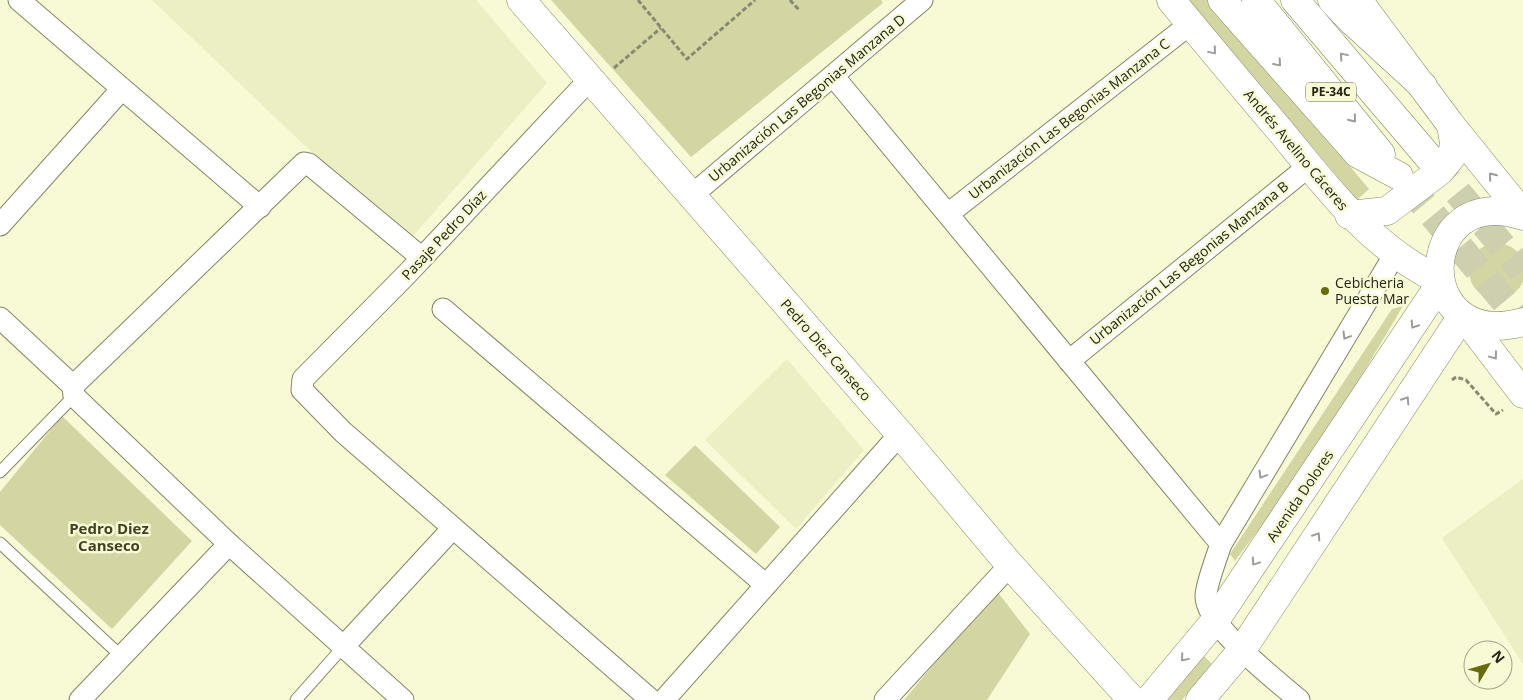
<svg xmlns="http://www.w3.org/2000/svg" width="1523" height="700" viewBox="0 0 1523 700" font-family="'Open Sans',sans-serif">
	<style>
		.built { fill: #ecefc3 }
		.green { fill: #d3d6a3 }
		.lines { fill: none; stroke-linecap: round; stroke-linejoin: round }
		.highway-tunnel { stroke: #cdcfaf; stroke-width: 28; stroke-dasharray: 28 14; stroke-linecap: butt }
		.lane-casing { stroke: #848664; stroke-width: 13 }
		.street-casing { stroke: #848664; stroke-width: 23 }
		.secondary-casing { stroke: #848664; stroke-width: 29 }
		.primary-casing { stroke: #848664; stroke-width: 29 }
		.highway-casing { stroke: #848664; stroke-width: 29 }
		.path { stroke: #878970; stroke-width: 3; stroke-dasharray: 5 2.5; stroke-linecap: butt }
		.lane { stroke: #fff; stroke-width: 11 }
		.street { stroke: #fff; stroke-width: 21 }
		.secondary { stroke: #fff; stroke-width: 28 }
		.primary { stroke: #fff; stroke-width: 28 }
		.highway { stroke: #fff; stroke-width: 28 }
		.oneway { stroke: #9c9c96 }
		.poi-dot { fill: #686b0b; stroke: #f7fad5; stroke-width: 2 }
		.labels { text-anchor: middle; stroke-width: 5; stroke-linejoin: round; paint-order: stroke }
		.shield { fill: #f7fad5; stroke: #63644f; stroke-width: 1 }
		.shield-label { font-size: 12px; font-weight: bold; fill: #232416 }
		.street-label { font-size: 14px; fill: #232416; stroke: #f7fad5 }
		.poi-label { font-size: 14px; fill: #232416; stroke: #f7fad5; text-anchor: start }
		.neighbourhood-label { font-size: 15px; font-weight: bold; fill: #3f4122; stroke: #f7fad5 }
	</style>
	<rect width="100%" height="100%" fill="#f7fad5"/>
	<!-- built -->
	<g class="built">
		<path d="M152 0H476L547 83 407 243Z"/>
		<path d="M787 359 864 450 796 529 705 440Z"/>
		<path d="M1523 479V664L1442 538Z"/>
	</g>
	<!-- green -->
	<g class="green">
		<path d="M551 0H881L883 3 691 157Z"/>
		<path d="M1189 0H1211L1369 189 1357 200Z"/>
		<circle cx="1497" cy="271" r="28"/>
		<path d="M1403 306 1316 452 1235 561 1230 554 1392 309Z"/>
		<path d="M62 416 192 541 112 629 0 525V492Z"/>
		<path d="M695 445 780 527 756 554 665 475Z"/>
		<path d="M996 590 1030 634 987 700H904Z"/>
		<path d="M1202 654 1212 664 1182 700H1164Z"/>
	</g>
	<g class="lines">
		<!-- highway-tunnel -->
		<g class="highway-tunnel">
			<path d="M1431 160 1523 271"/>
			<path d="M1406 183 1523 323"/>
		</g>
		<!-- lane casing -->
		<g class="lane-casing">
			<g id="lane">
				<path d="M0 472 74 396"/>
				<path d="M0 543 121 656"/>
				<path d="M296 700 344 646"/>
			</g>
		</g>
		<!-- street casing -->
		<g class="street-casing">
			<g id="street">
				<path d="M19 0 260 207"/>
				<path d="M834 77 1221 544"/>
				<path d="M590 79 407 274 303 379 302 390 343 432 651 700"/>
				<path d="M691 196 922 0"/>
				<path d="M948 214 1190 24"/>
				<path d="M0 225 121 90"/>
				<path d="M443 309 766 585"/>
				<path d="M0 318 73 386 74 396 229 544 403 700"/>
				<path d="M1069 361 1309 166"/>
				<path d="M73 386 304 163 309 164 422 258"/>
				<path d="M344 646 453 528"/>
				<path d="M80 700 229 544"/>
				<path d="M664 700 900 434"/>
				<path d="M885 700 1010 565"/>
				<path d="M1299 700C1275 679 1206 627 1206 596 1206 585 1217 556 1221 544L1395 254"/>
			</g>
		</g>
		<!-- secondary casing -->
		<g class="secondary-casing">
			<g id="secondary">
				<path d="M521 0 900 434 1010 565 1132 700"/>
				<path d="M1149 700 1215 621 1440 284"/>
				<path d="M1200 700 1242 650 1462 316"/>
			</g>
		</g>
		<!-- primary casing -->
		<g class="primary-casing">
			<g id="primary">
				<path d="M1171 0C1208 45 1245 89 1283 134 1330 191 1371 247 1439 280"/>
				<path d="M1358 0 1451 125 1523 214"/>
				<path d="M1349 215 1387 211 1440 171 1452 156 1454 143 1451 125"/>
				<path d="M1523 216C1415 180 1409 353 1523 322"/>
				<path d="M1466 319 1523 394"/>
			</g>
		</g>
		<!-- highway casing -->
		<g class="highway-casing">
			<g id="highway">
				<path d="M1222 0 1358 154 1399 176"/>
				<path d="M1256 0 1381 154"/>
				<path d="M1295 0 1431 160"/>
				<path d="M1332 0 1352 21 1423 86"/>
			</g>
		</g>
		<!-- path -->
		<g class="path">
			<path d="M638 0 687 59 755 0"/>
			<path d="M790 0 799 10"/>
			<path d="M614 68 661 28"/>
			<path d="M1452 380 1456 377 1466 380 1496 414 1503 410"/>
		</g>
		<!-- lane -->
		<use href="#lane" class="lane"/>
		<!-- street -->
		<use href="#street" class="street"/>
		<!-- secondary -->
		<use href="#secondary" class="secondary"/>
		<!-- primary -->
		<use href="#primary" class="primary"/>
		<!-- highway -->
		<use href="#highway" class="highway"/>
	</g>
	<!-- one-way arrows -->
	<defs><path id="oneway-chevron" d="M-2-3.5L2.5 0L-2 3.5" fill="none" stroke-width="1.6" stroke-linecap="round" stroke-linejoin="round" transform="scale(1.25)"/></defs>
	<g class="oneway">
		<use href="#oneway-chevron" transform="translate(1213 51) rotate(50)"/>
		<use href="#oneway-chevron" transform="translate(1343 56) rotate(-130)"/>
		<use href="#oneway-chevron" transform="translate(1278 63) rotate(49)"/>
		<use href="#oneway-chevron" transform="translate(1353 119) rotate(51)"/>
		<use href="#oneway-chevron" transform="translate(1492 176) rotate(-129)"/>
		<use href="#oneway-chevron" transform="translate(1414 325) rotate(123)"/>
		<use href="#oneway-chevron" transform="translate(1346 336) rotate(121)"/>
		<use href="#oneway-chevron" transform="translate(1494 356) rotate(53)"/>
		<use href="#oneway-chevron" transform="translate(1406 400) rotate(-57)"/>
		<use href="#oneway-chevron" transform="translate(1262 475) rotate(121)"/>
		<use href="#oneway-chevron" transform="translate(1317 536) rotate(-57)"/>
		<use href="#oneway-chevron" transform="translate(1255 562) rotate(124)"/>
		<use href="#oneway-chevron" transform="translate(1184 658) rotate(130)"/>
	</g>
	<!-- markers -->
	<circle class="poi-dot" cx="1325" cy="291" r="5"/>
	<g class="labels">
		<!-- shield labels -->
		<rect class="shield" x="1306" y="82.5" width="50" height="19" rx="4"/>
		<g class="shield-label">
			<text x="1331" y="96">PE-34C</text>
		</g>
		<!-- street labels -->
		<g class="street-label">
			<text transform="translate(807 98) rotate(-40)" y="5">Urbanización Las Begonias Manzana D</text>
			<text transform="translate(1069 119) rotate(-38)" y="5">Urbanización Las Begonias Manzana C</text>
			<text transform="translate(1296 150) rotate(50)" y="5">Andrés Avelino Cáceres</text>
			<text transform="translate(444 235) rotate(-47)" y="5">Pasaje Pedro Díaz</text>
			<text transform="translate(1189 263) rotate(-39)" y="5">Urbanización Las Begonias Manzana B</text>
			<text transform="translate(826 350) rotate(49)" y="5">Pedro Diez Canseco</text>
			<text transform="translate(1300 496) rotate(-56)" y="5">Avenida Dolores</text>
		</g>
		<!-- poi labels -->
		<g class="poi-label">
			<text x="1335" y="288">Cebicheria<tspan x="1335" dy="16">Puesta Mar</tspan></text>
		</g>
		<!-- neighbourhood labels -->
		<g class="neighbourhood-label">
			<text x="109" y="534">Pedro Diez<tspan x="109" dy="17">Canseco</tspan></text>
		</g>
	</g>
	<!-- north arrow -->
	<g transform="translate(1488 665) rotate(52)"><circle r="24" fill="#f7fad5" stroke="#a2a489"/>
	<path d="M0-4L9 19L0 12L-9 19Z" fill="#686b0b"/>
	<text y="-8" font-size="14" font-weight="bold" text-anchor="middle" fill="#232416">N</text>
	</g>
</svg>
